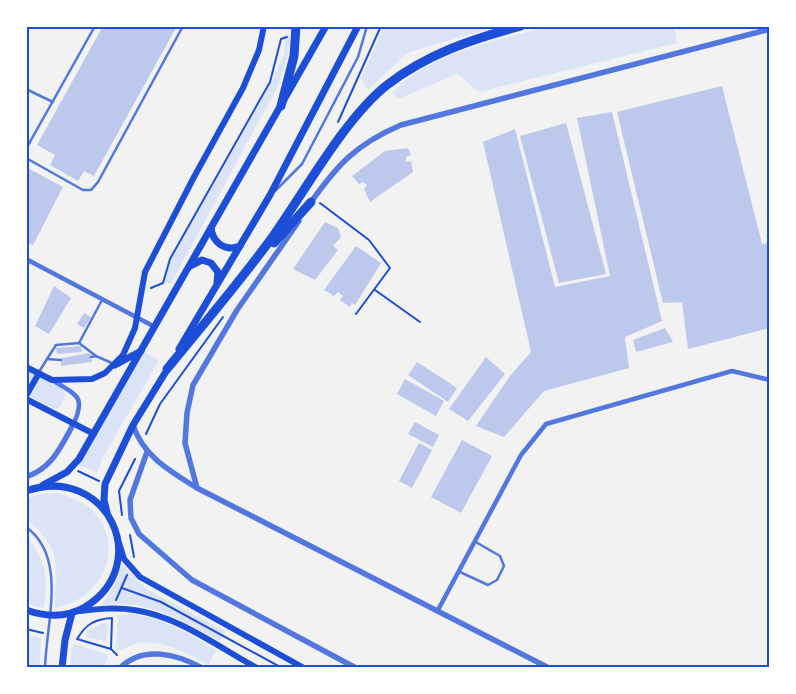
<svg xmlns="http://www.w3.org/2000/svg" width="796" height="694" viewBox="0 0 796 694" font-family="'Libre Baskerville',serif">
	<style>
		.green { fill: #dbe4f7 }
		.building { fill: #bdc9ec }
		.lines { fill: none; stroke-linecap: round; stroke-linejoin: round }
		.path { stroke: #1d4ed8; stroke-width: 2 }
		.service { stroke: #5277de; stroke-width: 2.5 }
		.minor { stroke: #5277de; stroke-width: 4.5 }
		.tertiary { stroke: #5277de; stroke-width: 5.5 }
		.secondary { stroke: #1d4ed8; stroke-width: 6 }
		.primary { stroke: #1d4ed8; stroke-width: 7 }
		.motorway { stroke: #1d4ed8; stroke-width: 9 }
		.neatline { fill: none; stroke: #1d4ed8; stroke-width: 2 }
	</style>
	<rect width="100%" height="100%" fill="#f2f2f2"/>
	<!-- green -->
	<g class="green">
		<path d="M384 26H498L407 53 368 90 361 79Z"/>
		<path d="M551 26H674L677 43 479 92 457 74 399 99 392 93C433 51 496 41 551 26Z"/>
		<path d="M285 33 290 35 288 56 278 86 171 284 164 282 168 265 273 79 284 54Z"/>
		<path d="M144 352 159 360 102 459 97 473 91 469 77 465Z"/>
		<path d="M26 371 59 385 66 395 60 407 54 409 26 395Z"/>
		<path d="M57 493C70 497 82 500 92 510 128 547 101 601 54 608 56 566 63 548 26 519V499L38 494Z"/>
		<path d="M26 536C47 561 48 577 44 608L30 605Z"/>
		<path d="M122 565 148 590 226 631 220 641C181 620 146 598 100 606L112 590Z"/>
		<path d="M129 614C161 616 189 634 216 650L208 665C186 653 165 640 138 643 131 644 123 651 116 650L118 615Z"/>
		<path d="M102 623 108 625 106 641 86 637V631Z"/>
		<path d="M28 635 41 638 40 668H26Z"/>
		<path d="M75 644 107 654 108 659 102 668H71V648Z"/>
	</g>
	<!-- building -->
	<g class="building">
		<path d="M103 26H177L94 176 84 171 78 181 50 165 55 155 37 145Z"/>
		<path d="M722 86 762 244 770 243V328L688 349 682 302 663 303 617 112Z"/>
		<path d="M612 112 662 321 625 337 629 368 544 391 504 437 476 426 510 376 531 352 483 142 515 129 555 287 610 276 577 118Z"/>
		<path d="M566 123 606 274 559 283 520 136Z"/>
		<path d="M408 148 411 155 406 157V162L411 161 413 172 370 202 364 189 367 185 363 182 359 184 352 176 385 151Z"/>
		<path d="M26 167 63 187 33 245 26 242Z"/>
		<path d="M325 222 338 228 341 237 333 246 338 250 315 280 293 269Z"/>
		<path d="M356 246 381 263 355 305 352 303 350 307 340 300 343 296 338 292 334 296 324 290Z"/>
		<path d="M54 286 71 298 49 334 35 326Z"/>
		<path d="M84 313 91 317 84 328 77 324Z"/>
		<path d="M665 328 673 342 636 352 633 340Z"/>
		<path d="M81 346 82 352 57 354 56 348Z"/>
		<path d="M90 353 92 362 61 366V358Z"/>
		<path d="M486 357 505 374 468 421 449 409Z"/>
		<path d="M417 362 457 388 448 402 408 375Z"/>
		<path d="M405 379 444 401 436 416 397 394Z"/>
		<path d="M415 422 439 435 433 447 408 434Z"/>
		<path d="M462 440 492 456 461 513 431 497Z"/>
		<path d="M419 443 432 450 412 488 399 481Z"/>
	</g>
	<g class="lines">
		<!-- path -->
		<g class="path">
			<path d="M338 122 381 26"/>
			<path d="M320 203 369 240 390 268 356 314"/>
			<path d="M151 288 163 283 170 259 270 82 281 39 287 37"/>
			<path d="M375 290 420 322"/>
			<path d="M146 434 160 404 223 317"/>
			<path d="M78 471 99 481"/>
			<path d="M122 515 119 491 135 459"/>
			<path d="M130 535 134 557"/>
			<path d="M122 588 161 602 282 668"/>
			<path d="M116 600 127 575"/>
			<path d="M26 629 43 633"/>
			<path d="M111 649 77 639C86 624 95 619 112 618L111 649 117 655"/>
		</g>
		<!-- service -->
		<g class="service">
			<path d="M26 89 53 102"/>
			<path d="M26 149 95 26"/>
			<path d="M26 158 83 190H91L98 182 183 26"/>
			<path d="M275 191 302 164 358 57 367 26"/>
			<path d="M79 343 102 300"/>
			<path d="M91 357 96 356 114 364"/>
			<path d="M47 359 56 345 79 343 96 356"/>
			<path d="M39 372 47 359 61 360"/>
			<path d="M26 527C68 557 46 623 45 668"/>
			<path d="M460 572 488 585 497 580 504 566 500 556 474 541"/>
			<path d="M26 590V604"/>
		</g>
		<!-- minor -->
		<g class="minor">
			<path d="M26 259 155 327"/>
			<path d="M54 381C76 395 86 396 74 423"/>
			<path d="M438 610 521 455 546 424 732 371 770 380"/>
		</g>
		<!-- tertiary -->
		<g class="tertiary">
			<path d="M309 205C337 165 356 144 401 125L770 29"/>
			<path d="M133 425C143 456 170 471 197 488L549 668"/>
			<path d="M147 452 130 500 131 518 139 534 192 580 356 668"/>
			<path d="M26 477C53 468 61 446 74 423"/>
			<path d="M197 488 185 443 187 413 193 385 237 310 299 221"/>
			<path d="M120 668C143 645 177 654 202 668"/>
		</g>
		<!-- secondary -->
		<g class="secondary">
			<path d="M26 367 52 380 92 379 105 373 123 355 135 328 145 272 194 177 243 88 259 50 264 26"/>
			<path d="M26 396 39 373"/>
			<path d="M26 399 94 434"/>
			<path d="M119 543 124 559 140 577 304 668"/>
			<path d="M80 611C98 609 116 607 134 610 178 616 218 647 257 668"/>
		</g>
		<!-- primary -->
		<g class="primary">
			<path d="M211 228C213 243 225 252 240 246"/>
			<path d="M190 266 202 260 211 263 218 272 217 282"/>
			<path d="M179 349 270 195 358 26"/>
			<path d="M115 365 141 351"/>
			<path d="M43 485 67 472 79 459 326 26"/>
			<path d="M26 491C108 463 154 565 85 607 66 618 46 617 26 610"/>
			<path d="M107 512 104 500 105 484 133 425 170 365"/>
			<path d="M62 668 65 640 72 613"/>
		</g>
		<!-- motorway -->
		<g class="motorway">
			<path d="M281 106 294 56 296 26"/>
			<path d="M274 243 311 202"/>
			<path d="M167 369C202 326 238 284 271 239 304 193 344 119 387 85 427 54 472 39 521 26"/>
		</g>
	</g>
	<!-- border -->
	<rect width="796" height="694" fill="none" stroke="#ffffff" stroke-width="55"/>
	<rect x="28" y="28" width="740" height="638" class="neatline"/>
</svg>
